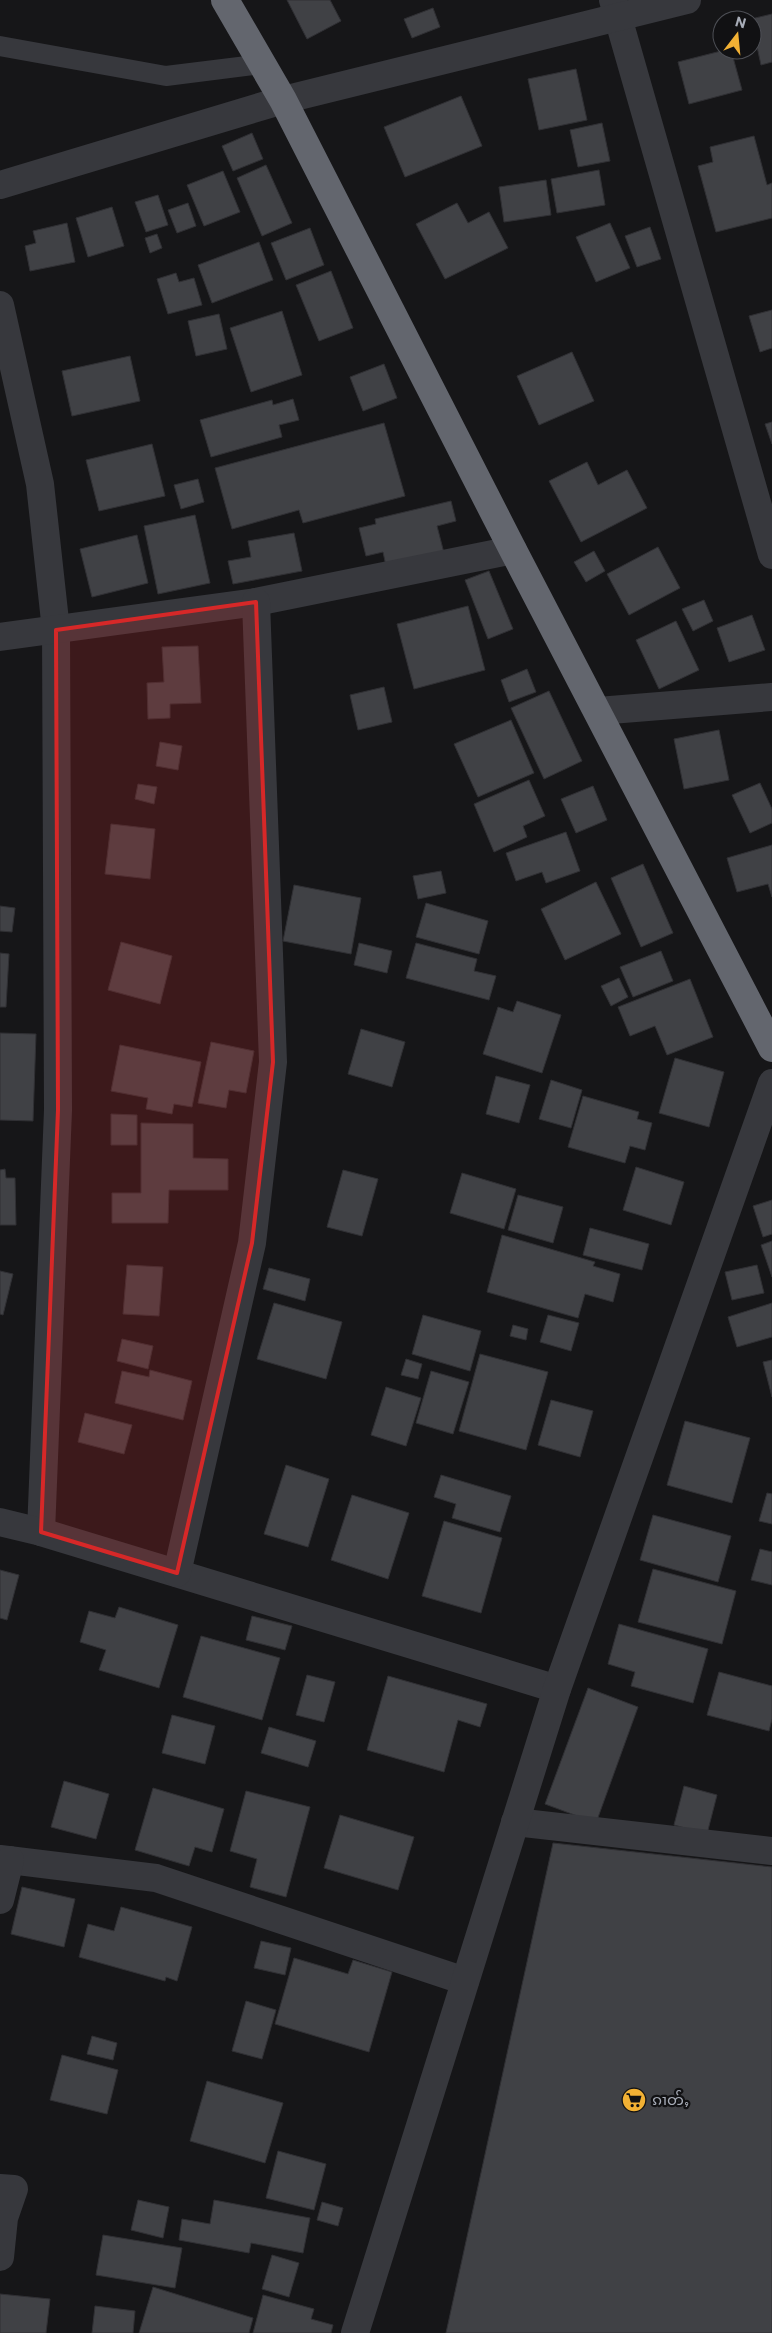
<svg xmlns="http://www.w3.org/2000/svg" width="772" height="2333" viewBox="0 0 772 2333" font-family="Commissioner,'Noto Sans Myanmar',sans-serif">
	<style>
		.building { fill: #404145; stroke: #303034 }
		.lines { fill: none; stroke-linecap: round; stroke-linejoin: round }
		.lane { stroke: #37383d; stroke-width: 20 }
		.street { stroke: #37383d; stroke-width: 28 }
		.highway { stroke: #63666e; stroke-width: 28 }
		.marked { fill: #d62828; fill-opacity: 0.2; stroke: #d62828; stroke-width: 4; stroke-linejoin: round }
		.labels { text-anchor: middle; stroke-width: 4.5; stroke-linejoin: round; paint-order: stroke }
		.poi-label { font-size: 15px; fill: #a8adb8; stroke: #111113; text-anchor: start }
	</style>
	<rect width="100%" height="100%" fill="#161618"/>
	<!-- building -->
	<g class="building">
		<path d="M287 0H330L341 21 307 39Z"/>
		<path d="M433 8 440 27 412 38 404 19Z"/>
		<path d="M772 14V62L761 65 751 19Z"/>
		<path d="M725 50H731L742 90 689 104 678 62Z"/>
		<path d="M576 69 587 120 539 130 528 79Z"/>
		<path d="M461 96 482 146 405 177 384 127Z"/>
		<path d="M602 123 610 161 578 167 570 130Z"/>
		<path d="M252 133 263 159 233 171 222 146Z"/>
		<path d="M754 136 767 185 772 183V218L716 232 698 166 713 162 710 147Z"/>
		<path d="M266 165 292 223 262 236 237 178Z"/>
		<path d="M599 170 605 205 557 213 551 179Z"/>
		<path d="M223 171 240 212 204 226 187 185Z"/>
		<path d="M546 180 551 215 504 222 499 187Z"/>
		<path d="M158 195 168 225 146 232 135 202Z"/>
		<path d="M188 203 196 226 177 233 168 210Z"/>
		<path d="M457 203 468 223 489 212 508 248 445 279 416 224Z"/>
		<path d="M112 207 124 246 88 257 76 218Z"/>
		<path d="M67 223 75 262 30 271 25 246 36 243 33 231Z"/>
		<path d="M610 223 630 268 596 282 576 237Z"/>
		<path d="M650 227 661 259 637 267 625 236Z"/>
		<path d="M310 228 324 265 286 280 271 243Z"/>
		<path d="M157 234 162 248 150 253 145 238Z"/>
		<path d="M259 242 273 280 212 303 198 265Z"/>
		<path d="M331 271 353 328 319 341 296 285Z"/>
		<path d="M176 273 179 282 194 278 202 305 168 314 157 279Z"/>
		<path d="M772 310V348L760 352 749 316Z"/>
		<path d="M282 311 302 375 251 392 230 328Z"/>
		<path d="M219 314 227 349 196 356 188 321Z"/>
		<path d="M572 352 594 401 539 425 517 376Z"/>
		<path d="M130 356 140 401 72 416 62 371Z"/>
		<path d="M384 364 397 398 363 411 350 377Z"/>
		<path d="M293 399 299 420 279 425 282 437 211 457 200 420 272 400 273 405Z"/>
		<path d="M772 422V444L765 424Z"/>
		<path d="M384 423 405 496 303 523 299 510 232 529 215 468Z"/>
		<path d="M152 444 165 496 99 511 86 460Z"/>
		<path d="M587 462 598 485 627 470 647 508 581 542 549 481Z"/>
		<path d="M198 479 204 502 181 509 174 485Z"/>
		<path d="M451 501 456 521 437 526 444 553 386 566 383 552 366 556 359 528 376 524 375 519Z"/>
		<path d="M195 515 210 583 158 594 144 526Z"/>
		<path d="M294 533 302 571 233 584 228 561 251 557 248 541Z"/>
		<path d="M137 535 148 583 92 597 80 549Z"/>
		<path d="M658 547 680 588 629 615 607 574Z"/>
		<path d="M594 551 605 571 586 582 574 562Z"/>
		<path d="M489 571 513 629 488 639 465 580Z"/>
		<path d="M704 600 713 621 693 631 682 609Z"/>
		<path d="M468 606 485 670 414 689 397 624Z"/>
		<path d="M752 615 765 650 729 662 717 628Z"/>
		<path d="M676 621 699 670 659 689 636 640Z"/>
		<path d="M198 646 201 703 170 704V718L148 719 147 683 164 682 162 647Z"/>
		<path d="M527 669 536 692 509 702 501 680Z"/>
		<path d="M384 687 392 722 358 730 350 695Z"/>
		<path d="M549 691 582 761 544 779 511 708Z"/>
		<path d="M511 720 534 773 478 797 454 744Z"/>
		<path d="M719 730 729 780 684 789 674 739Z"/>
		<path d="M160 742 182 746 178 770 156 766Z"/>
		<path d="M529 780 545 816 523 826 527 837 494 852 474 804Z"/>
		<path d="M760 783 772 809V823L750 833 732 795Z"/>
		<path d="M138 784 157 787 154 804 135 799Z"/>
		<path d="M593 786 607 820 576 833 561 799Z"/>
		<path d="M111 824 155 829 150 879 105 874Z"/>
		<path d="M566 832 580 871 546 883 542 872 516 881 506 853Z"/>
		<path d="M772 845V897L768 884 737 892 727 858Z"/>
		<path d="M643 864 673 933 641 947 611 878Z"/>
		<path d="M441 871 446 893 418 899 413 876Z"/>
		<path d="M596 882 621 934 565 960 541 909Z"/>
		<path d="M294 885 361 898 351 954 283 941Z"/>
		<path d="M426 903 488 921 479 954 416 937Z"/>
		<path d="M0 906 15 908 12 932 0 931Z"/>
		<path d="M121 942 172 956 160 1004 108 990Z"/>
		<path d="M359 943 392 951 387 973 354 965Z"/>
		<path d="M416 943 477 959 474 971 496 976 489 1000 406 978Z"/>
		<path d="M661 951 673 981 633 997 620 967Z"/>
		<path d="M0 953 9 954 6 1007H0Z"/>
		<path d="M619 978 628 997 611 1006 601 986Z"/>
		<path d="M690 979 713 1037 667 1055 655 1026 630 1036 618 1007Z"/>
		<path d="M517 1001 561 1015 542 1073 483 1054 498 1007 513 1012Z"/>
		<path d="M361 1029 405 1042 392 1087 348 1074Z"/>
		<path d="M0 1033 36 1034 33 1121 0 1120Z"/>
		<path d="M211 1042 254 1051 246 1093 229 1090 226 1108 198 1103Z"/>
		<path d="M120 1045 201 1062 192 1107 174 1104 172 1114 146 1109 148 1098 111 1091Z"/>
		<path d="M675 1058 724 1072 709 1127 659 1113Z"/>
		<path d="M496 1076 530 1085 519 1123 486 1114Z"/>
		<path d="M551 1080 582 1090 571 1128 539 1119Z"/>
		<path d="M583 1096 639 1112 637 1119 652 1123 645 1150 630 1146 625 1163 568 1147Z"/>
		<path d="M111 1114 137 1115V1145H111Z"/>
		<path d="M141 1123 193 1124V1158L228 1159V1190H169L168 1223H112V1193H141Z"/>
		<path d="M636 1167 684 1182 671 1225 623 1210Z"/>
		<path d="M5 1169 6 1178H15L16 1225H0V1170Z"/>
		<path d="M343 1170 378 1179 362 1236 327 1227Z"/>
		<path d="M462 1173 516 1189 504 1229 450 1213Z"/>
		<path d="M518 1195 563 1207 553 1243 508 1230Z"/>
		<path d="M772 1200V1234L763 1237 753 1206Z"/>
		<path d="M590 1228 649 1244 642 1270 583 1255Z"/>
		<path d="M502 1235 595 1262 593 1266 620 1274 613 1302 585 1294 578 1318 487 1292Z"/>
		<path d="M772 1241V1277L761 1245Z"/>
		<path d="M127 1265 163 1267 159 1316 123 1314Z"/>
		<path d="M757 1265 764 1293 732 1300 725 1272Z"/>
		<path d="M269 1268 310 1279 305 1301 263 1289Z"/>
		<path d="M0 1271 13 1274 3 1315 0 1314Z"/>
		<path d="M274 1303 342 1322 326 1379 257 1359Z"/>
		<path d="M772 1303V1337L737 1347 728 1317Z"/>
		<path d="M423 1315 481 1331 470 1371 412 1354Z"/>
		<path d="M548 1315 579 1323 571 1351 540 1342Z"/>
		<path d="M513 1325 528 1329 526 1340 510 1336Z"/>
		<path d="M122 1339 153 1346 148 1369 117 1361Z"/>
		<path d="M480 1354 548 1372 526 1450 459 1431Z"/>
		<path d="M406 1359 422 1364 418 1379 401 1375Z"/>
		<path d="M772 1360V1397L763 1362Z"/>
		<path d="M150 1370 192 1381 183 1420 115 1403 122 1371 149 1377Z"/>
		<path d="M431 1371 469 1382 453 1434 416 1423Z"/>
		<path d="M386 1387 421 1398 406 1446 371 1435Z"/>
		<path d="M551 1400 593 1411 580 1457 538 1445Z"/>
		<path d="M85 1413 132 1425 124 1454 78 1442Z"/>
		<path d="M685 1421 750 1438 732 1503 667 1485Z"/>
		<path d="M286 1465 329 1479 308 1547 264 1534Z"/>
		<path d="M441 1475 511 1496 500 1532 452 1518 456 1504 434 1497Z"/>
		<path d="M767 1493 772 1494V1524L759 1521Z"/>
		<path d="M352 1495 409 1513 388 1579 331 1560Z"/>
		<path d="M653 1515 731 1536 718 1582 640 1560Z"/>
		<path d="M444 1521 502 1538 481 1613 422 1596Z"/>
		<path d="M760 1549 772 1552V1585L751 1580Z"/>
		<path d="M653 1569 736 1591 722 1644 638 1622Z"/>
		<path d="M0 1570 19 1575 7 1620 0 1618Z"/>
		<path d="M119 1607 178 1625 159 1688 99 1670 106 1650 80 1642 89 1611 115 1618Z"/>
		<path d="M252 1616 292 1626 285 1650 246 1640Z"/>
		<path d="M619 1624 708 1649 693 1703 631 1686 635 1672 608 1664Z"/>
		<path d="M201 1636 280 1658 262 1720 183 1697Z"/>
		<path d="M719 1672 772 1686V1719L769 1731 707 1715Z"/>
		<path d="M307 1675 335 1682 324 1722 296 1715Z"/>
		<path d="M388 1676 487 1704 480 1727 458 1720 444 1772 367 1750Z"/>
		<path d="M588 1688 638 1707 596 1823 545 1804Z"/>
		<path d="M172 1715 215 1726 205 1764 162 1753Z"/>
		<path d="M269 1727 316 1741 308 1767 261 1753Z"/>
		<path d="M64 1781 109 1794 96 1839 51 1827Z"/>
		<path d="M684 1786 717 1795 707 1834 674 1825Z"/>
		<path d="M153 1788 224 1809 212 1852 195 1847 189 1866 135 1850Z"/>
		<path d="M246 1791 310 1807 286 1897 250 1887 257 1859 230 1851Z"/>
		<path d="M340 1815 414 1837 398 1890 324 1868Z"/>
		<path d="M553 1843 772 1867V2333H446Z"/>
		<path d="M22 1887 75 1899 64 1947 11 1934Z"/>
		<path d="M121 1907 192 1927 177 1981 166 1977 165 1981 79 1957 88 1924 114 1931Z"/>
		<path d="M261 1941 291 1948 285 1975 254 1968Z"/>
		<path d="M294 1958 348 1974 353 1960 392 1972 369 2052 275 2024Z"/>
		<path d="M246 2001 276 2010 262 2059 232 2051Z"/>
		<path d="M92 2036 117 2043 113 2060 87 2054Z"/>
		<path d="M62 2055 118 2070 107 2114 50 2100Z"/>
		<path d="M207 2081 283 2103 265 2163 190 2141Z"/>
		<path d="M278 2151 326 2164 314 2210 266 2198Z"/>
		<path d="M138 2200 169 2207 163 2238 131 2230Z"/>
		<path d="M214 2200 310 2218 303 2253 251 2243 249 2253 179 2240 182 2219 210 2224Z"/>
		<path d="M322 2202 343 2208 338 2226 317 2220Z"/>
		<path d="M103 2235 182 2248 175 2288 96 2275Z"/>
		<path d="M272 2255 299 2263 289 2297 262 2289Z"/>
		<path d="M153 2287 253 2318 249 2333H139Z"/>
		<path d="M0 2294 50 2299 46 2333H0Z"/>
		<path d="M263 2295 314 2309 311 2319 333 2325 331 2333H253Z"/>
		<path d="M95 2306 135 2311 133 2333H92Z"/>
	</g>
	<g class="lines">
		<!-- lane -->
		<path class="lane" d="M0 46 166 76 262 64"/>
		<!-- street -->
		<g class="street">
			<path d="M613 0 772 555"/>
			<path d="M0 185 283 100 687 0"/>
			<path d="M0 305 40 484 56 630 58 1110 41 1532"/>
			<path d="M0 637 256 602 513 550"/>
			<path d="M598 711 772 697"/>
			<path d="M0 1522 41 1532 557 1689"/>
			<path d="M177 1573 252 1243 273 1062 256 602"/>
			<path d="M515 1822 772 1851"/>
			<path d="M0 1859 156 1878 465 1981"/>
			<path d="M0 1900 10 1860"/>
			<path d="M0 2188 14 2189 4 2218 0 2257"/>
			<path d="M355 2333 557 1689 772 1083"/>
		</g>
		<!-- highway -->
		<path class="highway" d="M225 0 283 100 513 550 772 1048"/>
	</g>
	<!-- marked area -->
	<path class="marked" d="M256 602 273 1062 252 1243 177 1573 41 1532 58 1110 56 630Z"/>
	<!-- icons -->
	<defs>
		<g id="supermarket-disc" transform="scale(1.25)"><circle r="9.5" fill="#f2b134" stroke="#111113"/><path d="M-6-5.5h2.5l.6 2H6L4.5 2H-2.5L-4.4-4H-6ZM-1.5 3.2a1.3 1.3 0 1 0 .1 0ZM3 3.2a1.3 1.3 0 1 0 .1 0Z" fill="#111"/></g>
	</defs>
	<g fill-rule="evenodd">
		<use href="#supermarket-disc" x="634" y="2100"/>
	</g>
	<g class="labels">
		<!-- poi labels -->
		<g class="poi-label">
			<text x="652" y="2105">ၵၢတ်ႇ</text>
		</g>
	</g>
	<!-- north arrow -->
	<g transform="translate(737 35) rotate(16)"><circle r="24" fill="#111113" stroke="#4d4f55"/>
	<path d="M0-4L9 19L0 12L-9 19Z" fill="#f2b134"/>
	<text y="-8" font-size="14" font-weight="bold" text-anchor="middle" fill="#a8adb8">N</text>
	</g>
</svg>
